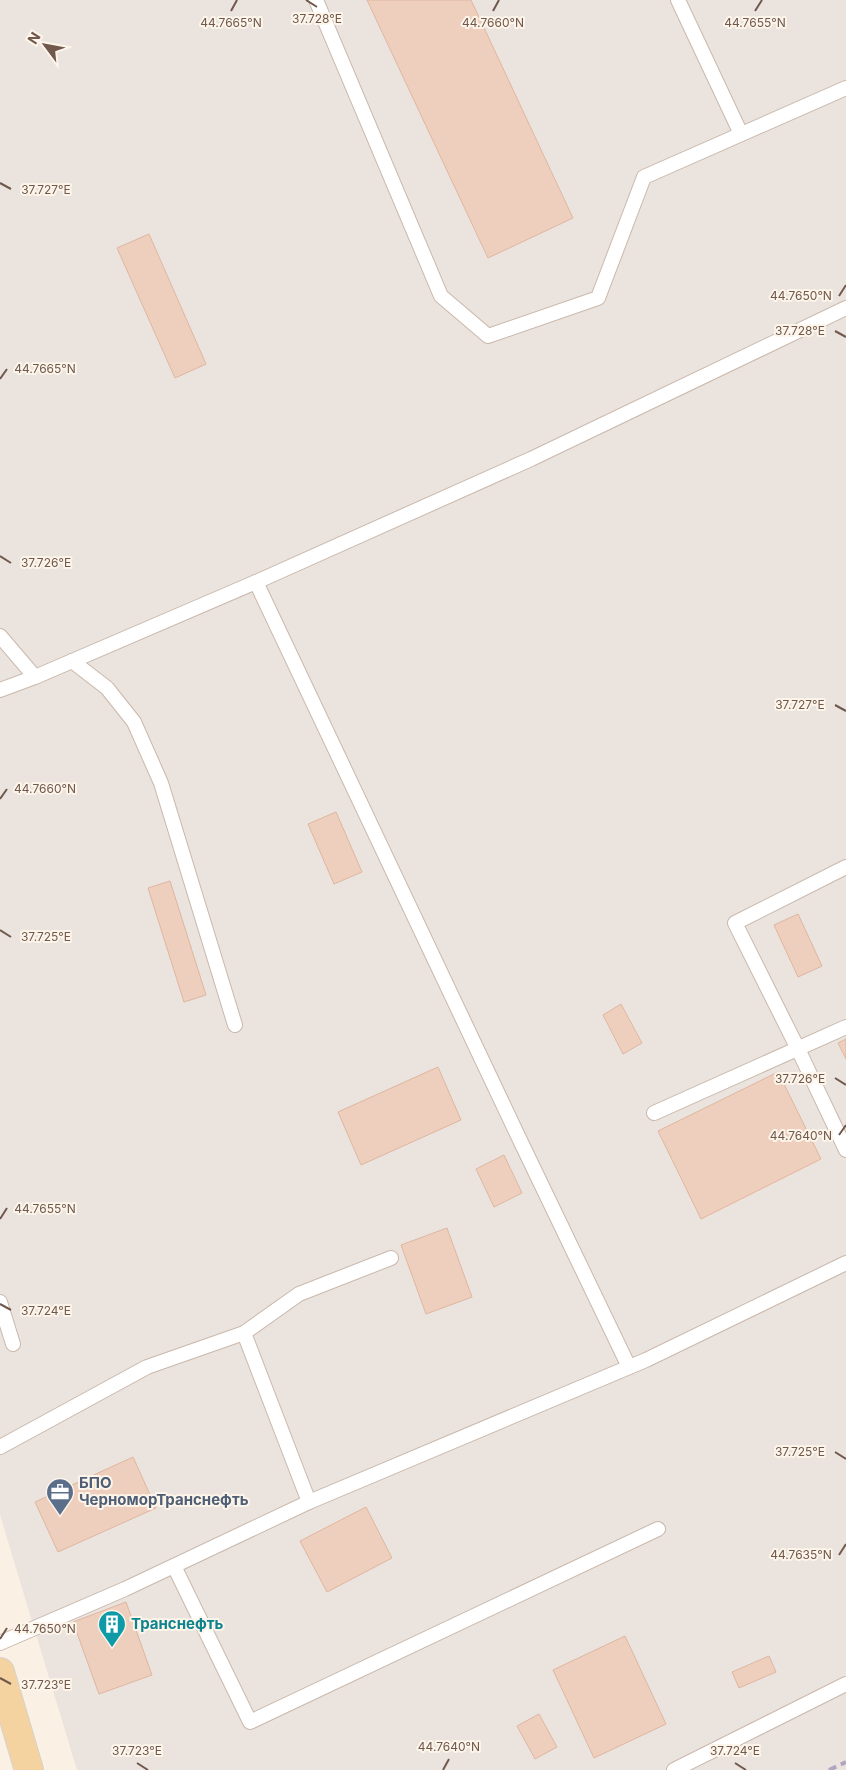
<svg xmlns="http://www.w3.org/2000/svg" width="846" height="1770" viewBox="0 0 846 1770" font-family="Inter,sans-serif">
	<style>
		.industrial { fill: #eae3de }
		.building { fill: #eecfbe; stroke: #dfb69f }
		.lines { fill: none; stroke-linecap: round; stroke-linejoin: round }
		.lane-casing { stroke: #cab8ab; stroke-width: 16 }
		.primary-casing { stroke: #d7d0cd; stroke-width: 30 }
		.lane { stroke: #fff; stroke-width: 14 }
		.primary { stroke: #f4d3a1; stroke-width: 28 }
		.rail { stroke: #b3a4c2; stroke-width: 4; stroke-dasharray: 8 5; stroke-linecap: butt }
		.ticks { fill: none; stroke: #70584c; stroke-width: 2 }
		.labels { text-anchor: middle; stroke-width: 4; stroke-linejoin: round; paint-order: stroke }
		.service-label { font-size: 15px; font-weight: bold; fill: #4e5e75; stroke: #fdf5ea; text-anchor: start }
		.culture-label { font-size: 15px; font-weight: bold; fill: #0d838f; stroke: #fdf5ea; text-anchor: start }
		.ticks-label { font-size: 12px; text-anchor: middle; fill: #70584c; stroke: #fdf5ea; stroke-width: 4; stroke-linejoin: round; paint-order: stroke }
	</style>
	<rect width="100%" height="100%" fill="#faf1e4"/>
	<!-- industrial -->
	<path class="industrial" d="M0 0H846V1770H77L0 1515Z"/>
	<!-- building -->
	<g class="building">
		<path d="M367 0H471L573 218 488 258Z"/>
		<path d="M149 234 206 364 175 378 117 248Z"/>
		<path d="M336 812 362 872 334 884 308 824Z"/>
		<path d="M170 881 206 995 184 1002 148 888Z"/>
		<path d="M798 914 822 966 798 977 774 925Z"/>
		<path d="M621 1004 642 1043 623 1054 603 1015Z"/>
		<path d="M846 1039V1059L838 1043Z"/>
		<path d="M438 1067 461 1120 361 1165 338 1112Z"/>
		<path d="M778 1072 821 1159 701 1219 658 1131Z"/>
		<path d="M504 1155 522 1193 494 1207 476 1169Z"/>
		<path d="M447 1228 472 1297 426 1314 401 1245Z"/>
		<path d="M133 1457 156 1508 58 1552 35 1502Z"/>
		<path d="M366 1507 392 1558 327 1592 300 1541Z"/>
		<path d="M126 1602 152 1675 99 1694 73 1622Z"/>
		<path d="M625 1636 666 1724 594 1758 553 1670Z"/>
		<path d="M769 1656 776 1672 739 1688 732 1672Z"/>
		<path d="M539 1714 557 1747 535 1759 517 1726Z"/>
	</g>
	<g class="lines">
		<!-- lane casing -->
		<g class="lane-casing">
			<g id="lane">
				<path d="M316 0 441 296 488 336 598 298 644 177 846 88"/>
				<path d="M678 0 741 134"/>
				<path d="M256 582 518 1136 629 1367"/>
				<path d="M0 636 35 677"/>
				<path d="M72 661 107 688 134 722 161 783 235 1025"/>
				<path d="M0 690 35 677 256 582 531 459 846 308"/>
				<path d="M846 867 735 923 798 1049 846 1150"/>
				<path d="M654 1113 846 1027"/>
				<path d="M0 1302 13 1344"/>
				<path d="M244 1333 309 1502"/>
				<path d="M0 1447 147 1367 244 1333 299 1294 391 1258"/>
				<path d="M174 1566 250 1722 658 1529"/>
				<path d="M0 1643 125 1589 309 1502 646 1360 846 1263"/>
				<path d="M674 1770 846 1684"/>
			</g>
		</g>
		<!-- primary casing -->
		<g class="primary-casing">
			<path id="primary" d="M0 1672 29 1770"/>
		</g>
		<!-- lane -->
		<use href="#lane" class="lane"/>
		<!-- primary -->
		<use href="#primary" class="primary"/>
		<!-- rail -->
		<path class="rail" d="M829 1770 846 1762"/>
	</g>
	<!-- ticks -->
	<path class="ticks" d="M306 0 317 7M231 11 237 0M493 11 499 0M755 11 762 0M0 183 11 189M839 296 846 285M835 331 846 337M0 379 7 369M0 556 11 563M835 705 846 711M0 799 7 789M0 930 11 937M835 1078 846 1085M839 1135 846 1125M0 1219 7 1208M0 1304 11 1310M835 1452 846 1459M839 1555 846 1544M0 1639 7 1628M0 1678 11 1684M137 1763 148 1770M735 1763 746 1770M443 1770 449 1759"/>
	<!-- icons -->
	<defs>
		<g id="office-pin" transform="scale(1.4375)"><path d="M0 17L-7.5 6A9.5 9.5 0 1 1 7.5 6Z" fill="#5c6f8a" stroke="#fdf5ea"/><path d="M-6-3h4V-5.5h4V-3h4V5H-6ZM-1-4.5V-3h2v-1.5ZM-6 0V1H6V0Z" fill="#fff"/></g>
		<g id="building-pin" transform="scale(1.4375)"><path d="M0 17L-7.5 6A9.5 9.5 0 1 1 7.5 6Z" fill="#0f9aa8" stroke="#fdf5ea"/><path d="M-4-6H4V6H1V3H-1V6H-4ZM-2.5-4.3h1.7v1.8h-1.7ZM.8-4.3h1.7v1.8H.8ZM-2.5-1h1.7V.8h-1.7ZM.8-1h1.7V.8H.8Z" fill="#fff"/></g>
	</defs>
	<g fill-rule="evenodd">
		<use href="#office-pin" x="60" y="1492"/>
		<use href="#building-pin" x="112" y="1624"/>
	</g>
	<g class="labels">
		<!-- service labels -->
		<g class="service-label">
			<text x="79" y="1488">БПО<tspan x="79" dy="17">ЧерноморТранснефть</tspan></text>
		</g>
		<!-- culture labels -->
		<g class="culture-label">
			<text x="131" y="1629">Транснефть</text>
		</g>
	</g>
	<g class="ticks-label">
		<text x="317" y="23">37.728°E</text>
		<text x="231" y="27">44.7665°N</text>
		<text x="493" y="27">44.7660°N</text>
		<text x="755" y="27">44.7655°N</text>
		<text x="46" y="194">37.727°E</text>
		<text x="801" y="300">44.7650°N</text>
		<text x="800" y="335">37.728°E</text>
		<text x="45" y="373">44.7665°N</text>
		<text x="46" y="567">37.726°E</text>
		<text x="800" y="709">37.727°E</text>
		<text x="45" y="793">44.7660°N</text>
		<text x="46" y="941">37.725°E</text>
		<text x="800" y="1083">37.726°E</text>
		<text x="801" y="1140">44.7640°N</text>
		<text x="45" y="1213">44.7655°N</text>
		<text x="46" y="1315">37.724°E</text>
		<text x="800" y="1456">37.725°E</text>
		<text x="801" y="1559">44.7635°N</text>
		<text x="45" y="1633">44.7650°N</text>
		<text x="46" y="1689">37.723°E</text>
		<text x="449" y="1751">44.7640°N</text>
		<text x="137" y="1755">37.723°E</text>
		<text x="735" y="1755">37.724°E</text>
	</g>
	<!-- north arrow -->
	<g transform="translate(45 45) rotate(302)" stroke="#fdf5ea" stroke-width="4" paint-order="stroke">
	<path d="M0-4L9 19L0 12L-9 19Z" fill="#70584c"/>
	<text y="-8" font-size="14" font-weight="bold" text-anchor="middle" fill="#70584c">N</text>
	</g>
</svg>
